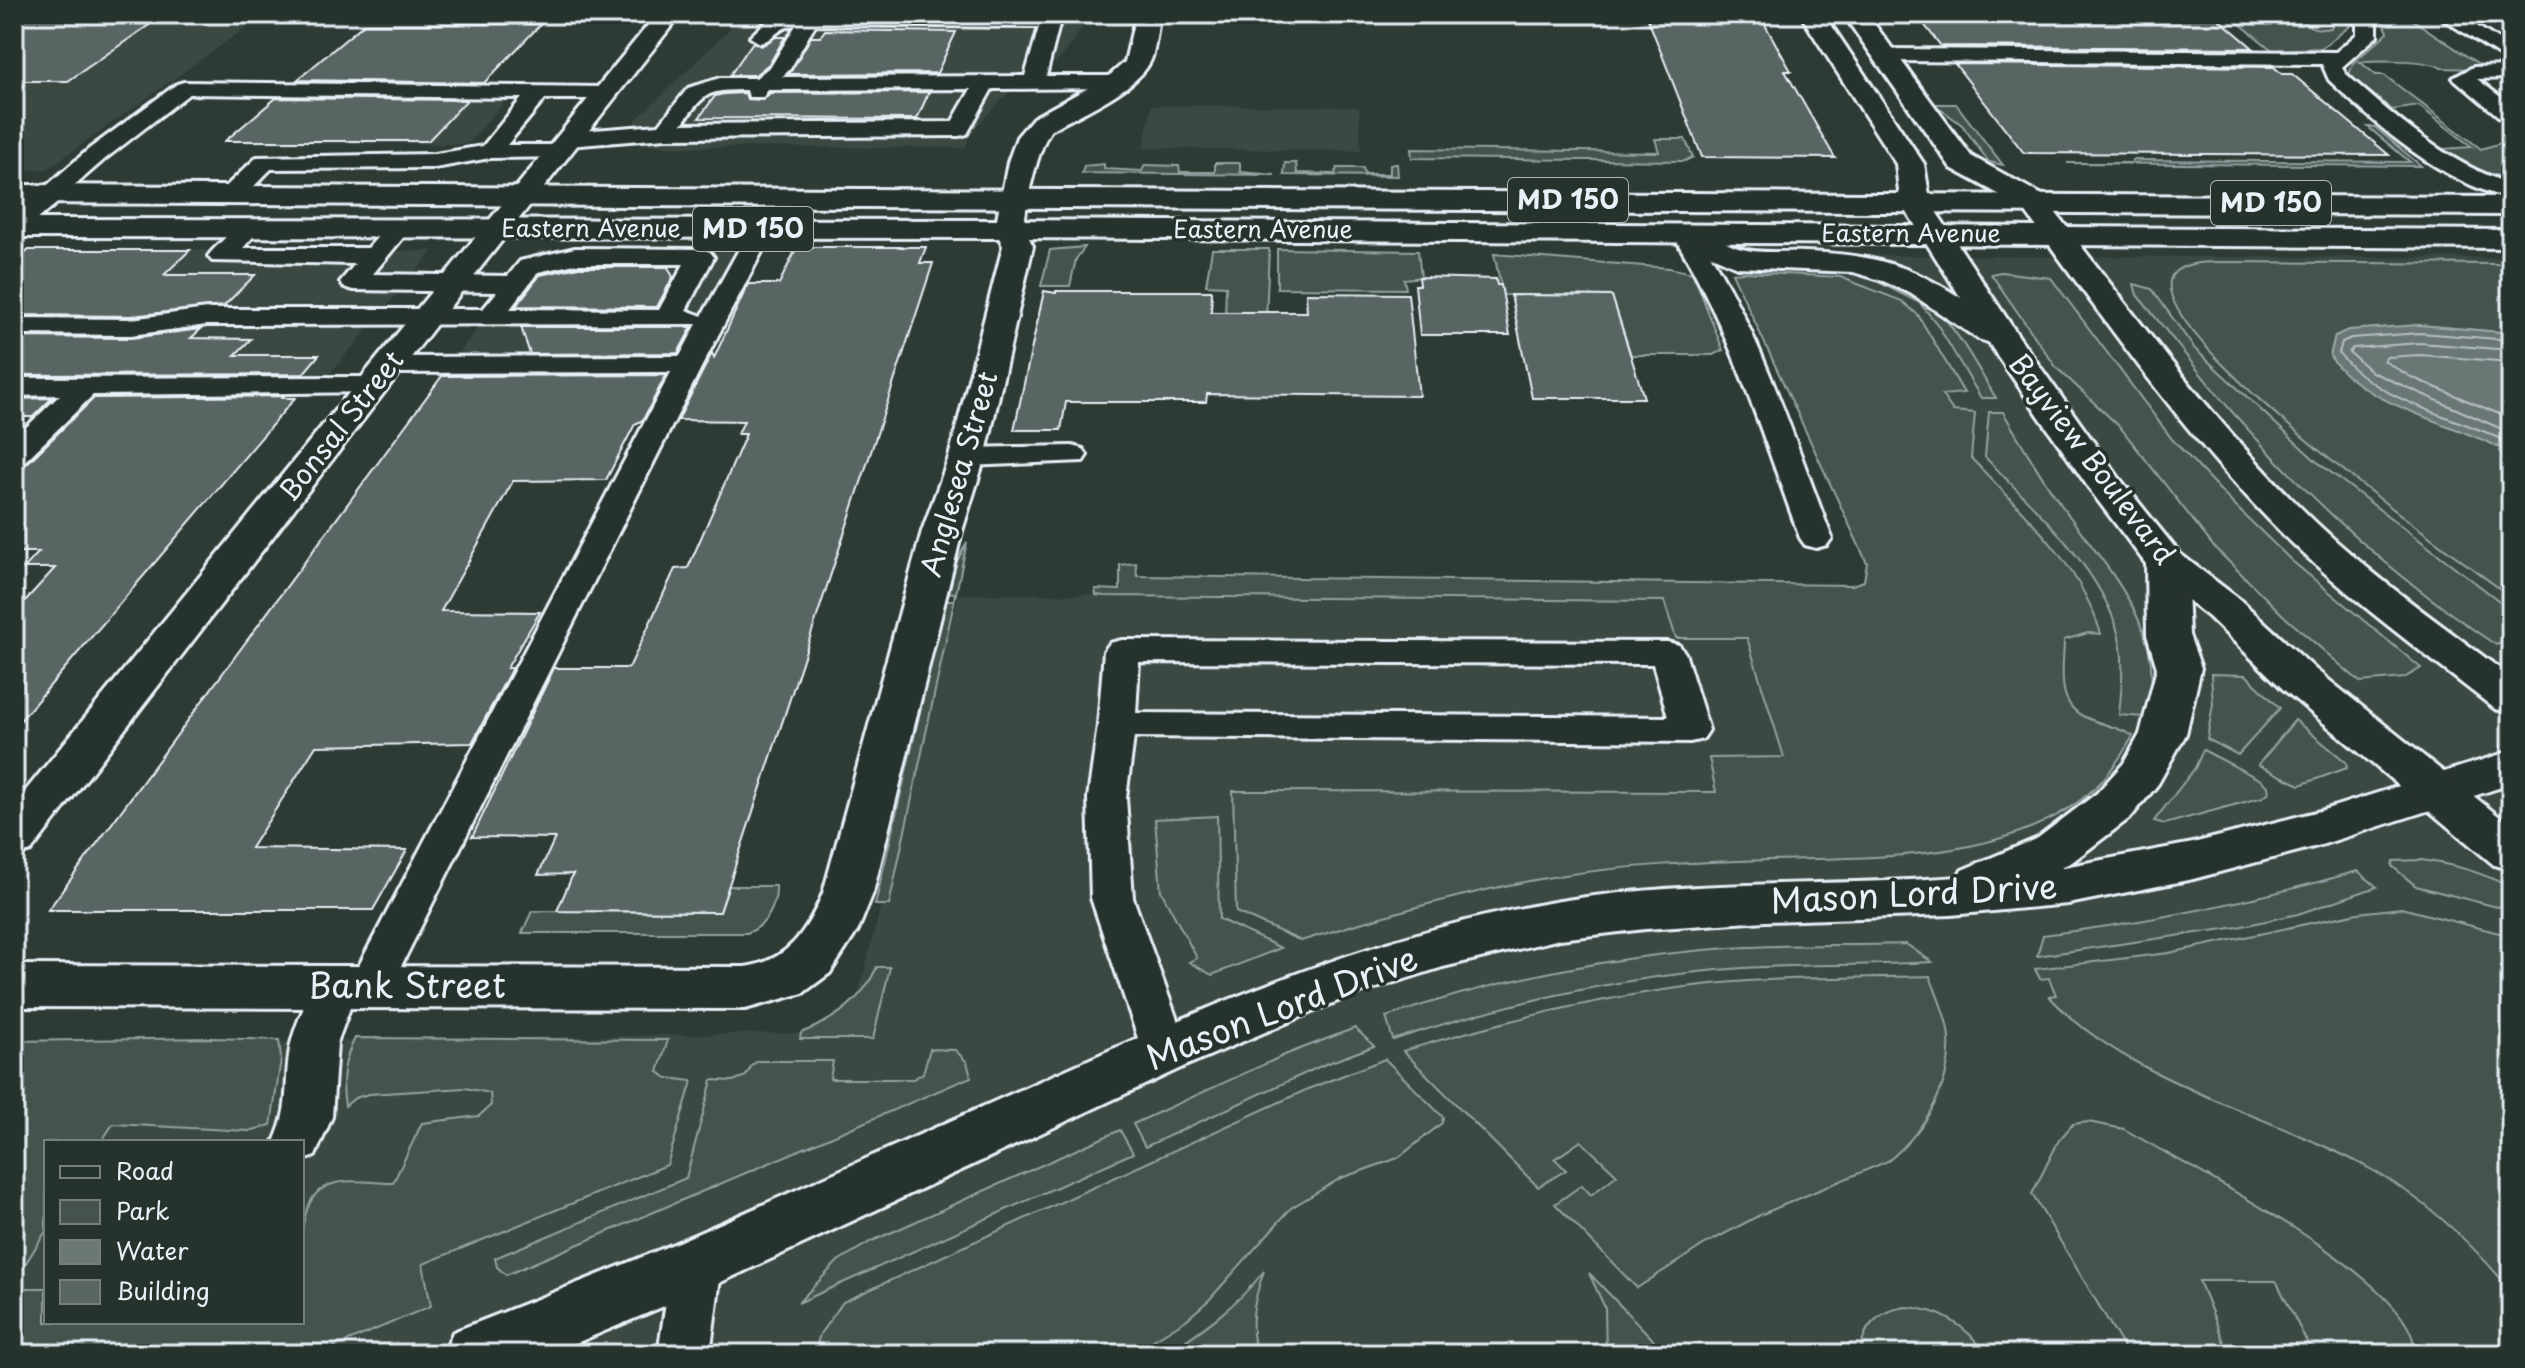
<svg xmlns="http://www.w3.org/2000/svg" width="2525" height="1368" viewBox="0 0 2525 1368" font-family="'Playpen Sans',sans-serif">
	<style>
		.built { fill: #3b4843; fill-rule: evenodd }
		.green { fill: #45524e; stroke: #96a2a3; stroke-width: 2 }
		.water { fill: #6b7775; stroke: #9da8a9; stroke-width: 2 }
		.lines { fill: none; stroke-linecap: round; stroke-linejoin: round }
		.shore { stroke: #b6c0c4; stroke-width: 2 }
		.building { fill: #596563; stroke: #e8f1f8; stroke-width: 2 }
		.lane-casing { stroke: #e8f1f8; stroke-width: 6 }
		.street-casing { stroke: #e8f1f8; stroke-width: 6 }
		.secondary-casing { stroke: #e8f1f8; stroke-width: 6 }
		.primary-casing { stroke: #e8f1f8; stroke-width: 6 }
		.lane { fill: #26332d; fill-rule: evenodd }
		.street { fill: #26332d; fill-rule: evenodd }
		.secondary { fill: #26332d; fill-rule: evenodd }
		.primary { fill: #26332d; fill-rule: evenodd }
		.labels { text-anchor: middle; stroke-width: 7; stroke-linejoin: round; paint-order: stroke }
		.far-street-label { font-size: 24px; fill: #e8f1f8; stroke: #26332d }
		.shield { fill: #26332d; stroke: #aeb8bb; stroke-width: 2 }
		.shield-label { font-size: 26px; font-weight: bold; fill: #e8f1f8 }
		.street-label { font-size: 28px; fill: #e8f1f8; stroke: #26332d }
		.near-street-label { font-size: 34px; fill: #e8f1f8; stroke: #26332d }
	</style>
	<rect width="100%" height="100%" fill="#2e3b35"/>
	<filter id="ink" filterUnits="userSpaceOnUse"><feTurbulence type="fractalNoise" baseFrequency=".0125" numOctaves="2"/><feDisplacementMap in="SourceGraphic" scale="16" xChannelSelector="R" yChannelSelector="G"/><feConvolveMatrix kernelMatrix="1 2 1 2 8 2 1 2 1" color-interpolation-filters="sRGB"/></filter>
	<g filter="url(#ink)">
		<!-- built -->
		<g class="built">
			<path d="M14 14H265L46 170 14 169Z"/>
			<path d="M767 14H1092L1061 58 1006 95 969 134 966 148 682 147 619 143 637 119 737 22Z"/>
			<path d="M302 94 510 96 468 144 246 143Z"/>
			<path d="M1152 105 1359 107 1361 151 1143 148Z"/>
			<path d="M26 249 433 251 328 376 14 377V259Z"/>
			<path d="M538 250H738L680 355H457Z"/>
			<path d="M1746 255 2511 258V1354H14V1047L849 1032 959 594 1901 598ZM46 1142H302V1322H46Z"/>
		</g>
		<!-- green -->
		<g class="green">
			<path d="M2228 14H2284L2293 24 2300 25 2292 14H2296C2305 26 2315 31 2331 28L2333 22 2325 14H2337L2350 26 2322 48 2272 50Z"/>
			<path d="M2371 14H2404L2480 65 2479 69 2441 68C2428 59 2376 60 2360 62L2376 75H2384L2481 149 2511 140V180L2459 164 2442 149 2472 147 2419 106 2392 110 2349 75 2353 63 2388 32 2384 23Z"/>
			<path d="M1934 104H1956L2003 165 1989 162 1962 125Z"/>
			<path d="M2368 127H2375L2421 166 2067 163H2133L2132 160 2410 162Z"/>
			<path d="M1655 139H1685L1693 157 1685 161 1412 158 1411 149 1659 152Z"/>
			<path d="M1215 163H1240V172L1275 175 1082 173 1084 166 1104 164V169L1142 171 1145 165 1179 166 1180 172H1215Z"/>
			<path d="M1285 163H1296L1297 173 1335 174 1337 168H1363L1364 174H1390V164H1397L1398 176 1284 175Z"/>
			<path d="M1085 247 1076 259 1070 286H1041L1050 250Z"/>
			<path d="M1212 249H1269L1264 366 1223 384 1226 286 1206 285Z"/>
			<path d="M1277 249 1418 251 1421 277 1404 279 1406 289 1277 288Z"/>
			<path d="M1494 254 1669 268 1693 273 1723 350 1713 355H1631L1612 296 1503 295Z"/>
			<path d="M2224 262 2499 264 2511 268V333L2419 325 2335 336 2330 356C2358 399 2453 424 2501 448L2505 466 2511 475V597C2456 556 2157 344 2170 281 2174 261 2209 262 2224 262Z"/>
			<path d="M1744 272 1840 277 1902 301 1918 315 1964 393 1942 395 1953 411 1975 413 1971 458C2021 511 2080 562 2101 634L2088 633 2064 640C2064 667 2054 705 2087 718 2103 725 2118 727 2133 736 2122 755 2110 774 2094 789 2012 863 1872 857 1769 860 1699 862 1628 865 1558 876 1471 890 1385 915 1301 941L1236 912 1233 791 1716 792 1709 758 1784 757 1747 638H1676L1664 601 1105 596 1096 595 1095 589 1120 590V565L1136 563 1137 576 1852 585 1864 581 1867 563 1732 273Z"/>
			<path d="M2001 272 2051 278 2172 439 2233 504 2292 561 2421 668 2404 678 2360 682 2286 618 2214 547 2120 427 2056 367 1991 274Z"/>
			<path d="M1878 282C1935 279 1970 357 1996 398H1981L1937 324 1920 303Z"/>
			<path d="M2134 284 2152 289 2194 348 2316 461 2511 610V639L2496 645C2399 581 2311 501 2234 414 2201 376 2170 334 2137 295Z"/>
			<path d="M1989 412H2003C2022 444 2040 476 2062 506 2103 564 2177 638 2143 717L2119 715C2121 693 2124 669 2121 647 2110 574 2033 508 1985 457Z"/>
			<path d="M967 542 889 905H875L946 600H954L955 593 947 592 955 565Z"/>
			<path d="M2211 674 2246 675 2280 708 2238 755 2207 739 2213 704Z"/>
			<path d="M2295 720 2346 762 2347 768 2300 785 2258 765Z"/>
			<path d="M2203 750 2261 780 2268 786 2269 792 2263 797 2165 824 2154 821 2195 768Z"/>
			<path d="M1217 816 1219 919 1281 948 1212 975 1189 962 1197 958 1161 891 1155 819Z"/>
			<path d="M2422 860C2454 865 2483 872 2511 888V903L2497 907 2416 886 2392 866 2393 861Z"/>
			<path d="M2358 871 2377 887 2298 914 2238 927 2037 956 2043 935C2150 922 2254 901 2358 871Z"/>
			<path d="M729 886H776C777 905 766 927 747 933H522L532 911 720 912Z"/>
			<path d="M2401 908 2511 936V1291C2473 1244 2427 1201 2374 1171 2276 1116 2124 1081 2049 996L2056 995 2049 978 2040 979 2035 969 2169 953 2358 913Z"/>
			<path d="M1906 944 1932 962C1869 966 1806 964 1743 968 1623 976 1508 1002 1393 1040L1386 1017C1494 980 1603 958 1716 949 1779 944 1842 946 1906 944Z"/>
			<path d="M877 967H890L873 1039H800L801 1033C834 1020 862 1001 877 967Z"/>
			<path d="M1930 976C1936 993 1945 1012 1948 1030 1956 1080 1925 1131 1888 1161L1760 1215 1705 1244 1637 1288 1555 1204 1582 1185 1591 1195 1617 1175 1581 1141 1555 1159 1566 1170 1538 1187 1403 1051C1504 1020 1606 995 1711 984 1783 977 1857 978 1930 976Z"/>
			<path d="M1355 1028 1374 1046 1323 1065 1145 1147 1133 1124 1287 1054Z"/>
			<path d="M211 1038 279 1040 281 1059 271 1125 249 1131 113 1124 101 1142H46V1231L14 1282V1041Z"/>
			<path d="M355 1038 668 1040 658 1072 668 1078 692 1081 667 1165 423 1264 431 1306 318 1354H14V1288H46V1322H302C302 1288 290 1204 325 1187 345 1177 372 1183 393 1183L422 1123 479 1116 491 1105 490 1093 465 1088 369 1094 355 1098 345 1106C341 1080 343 1062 355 1038Z"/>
			<path d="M930 1049 955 1050 967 1062 971 1077 506 1275 497 1267 495 1258 686 1178 712 1080 733 1081 746 1076 752 1065 758 1061H833L830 1079H913L923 1073Z"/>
			<path d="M1385 1059 1443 1117 1442 1123 1398 1158 1341 1178 1291 1208 1209 1300 1186 1320 1131 1354H814L820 1334 843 1302 1308 1089Z"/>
			<path d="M2088 1122 2124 1129C2186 1166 2405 1275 2414 1345L2397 1344 2401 1354H2313L2276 1281H2199L2229 1354H2128L2032 1194 2059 1140 2073 1124Z"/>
			<path d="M1120 1130 1133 1153 798 1303 838 1261 870 1242Z"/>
			<path d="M1264 1271C1254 1299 1248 1325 1257 1354H1166C1202 1330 1237 1306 1264 1271Z"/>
			<path d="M1589 1273 1667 1354H1606L1605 1308Z"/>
			<path d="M1906 1307C1940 1309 1967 1326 1986 1354H1861C1861 1327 1879 1310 1906 1307Z"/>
		</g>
		<!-- water -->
		<path class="water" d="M2419 325 2511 333V475L2505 466 2500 448C2450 422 2361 404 2330 356L2335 336 2348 330Z"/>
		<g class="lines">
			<!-- shore -->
			<g class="shore">
				<path d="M2511 340 2420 333 2351 338 2342 342 2339 353C2377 401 2450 415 2504 440L2511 458"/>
				<path d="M2511 350 2420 343 2353 348 2349 352 2372 372 2511 433"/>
				<path d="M2511 362 2420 355 2387 357 2384 361 2411 377 2511 419"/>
			</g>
		</g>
		<!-- building -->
		<g class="building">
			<path d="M14 14H165L68 81H14Z"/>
			<path d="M1646 14H1759L1791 71H1785L1835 158 1702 157Z"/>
			<path d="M1916 14H2213L2253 48 1941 46Z"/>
			<path d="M364 24H541L484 83 297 80Z"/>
			<path d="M825 30 956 32 937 73 789 74 811 37H820Z"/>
			<path d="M776 37H785L770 63 755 75H730L753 42 761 46Z"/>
			<path d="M1955 64 2274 67 2282 74H2292L2389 155 2024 153Z"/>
			<path d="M929 92 917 119 699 118 715 96 724 94 745 93 747 99 763 100 770 93Z"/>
			<path d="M276 98 467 100 428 141H225Z"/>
			<path d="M797 247H926L920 263H933L720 912 557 911 573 874 538 875 555 838 472 837 554 668H629L675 569 688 568 746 434H738L744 421 678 420 712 353 714 358 748 284H779Z"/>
			<path d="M29 250H190L164 275H255L224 306 131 316 14 315V262Z"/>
			<path d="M579 267H668L673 277 657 307 516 306 540 275Z"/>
			<path d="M1419 277 1496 279 1497 285H1501L1510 335H1420L1415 285H1420Z"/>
			<path d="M1044 291 1056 293V291H1212L1211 312H1307L1306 293 1408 294 1419 396 1207 394 1206 402H1066L1061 430H1014Z"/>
			<path d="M1511 295 1612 296 1644 398H1532Z"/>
			<path d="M521 327H692L678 353 530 354Z"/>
			<path d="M201 329 191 338 251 339 235 355H319L303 374 14 375V337L131 338Z"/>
			<path d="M666 375 643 420 635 424 606 480 513 481 441 611 540 612 507 668H512L472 743 316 746 251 848 407 850 373 910H48L442 376Z"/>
			<path d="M284 396 282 398H295L14 728V613L55 568H24L39 552H14V476L94 398Z"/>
			<path d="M52 398 33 417H14V399Z"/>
		</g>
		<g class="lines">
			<!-- lane casing -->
			<g class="lane-casing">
				<g id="lane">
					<path d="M792 14 1050 15 1060 21 1046 76H1117L1127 82 1117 88 992 89 967 134 959 136 666 138 568 146 557 139 568 132 659 125 688 88 720 78H756L772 65 796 25C779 26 774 39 760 43L750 37 769 19ZM815 25 1039 27 1025 76 782 77 790 69ZM971 89 952 122 682 124C705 92 707 90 747 90L749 97H763L768 90Z"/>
					<path d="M2344 14H2367L2377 23V36L2342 67 2345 73C2394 117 2447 164 2511 184V199C2439 181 2382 130 2329 80L2322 64 1883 61 1873 55 1883 49 2336 52 2357 34V25Z"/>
					<path d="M2435 14H2458L2511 48V63Z"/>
					<path d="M2511 66V78L2477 79 2511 105V121L2503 120 2453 78 2473 67Z"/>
					<path d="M184 82 604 87 615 93 604 99H545L507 145H557L565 147 568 152 565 157 490 158 435 168 271 169C257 182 241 205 221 200L217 195 257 157 435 154 483 146 522 98 189 94 105 159 59 199H43L39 194 43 189 89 149 177 84Z"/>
					<path d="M249 221 258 223 261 228 243 248H368L390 223H408L411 228 373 274 508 276 520 261 575 248 701 249 710 252 714 257 686 310 702 316 753 224H771L774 229 703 364 385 998 370 1003 354 997 337 1043 332 1117 315 1156 302 1161V1142H274C292 1103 283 1081 291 1044 296 1021 310 995 321 974L336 969 353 977 671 372 390 373 380 371 376 365 380 359 390 357 680 356 697 324 207 325 131 335 14 334V318L131 319 207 309H483L497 292 353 290 344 287 340 282 355 264 212 261 208 256 212 251 240 223ZM575 264H684L659 310 510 309 538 272Z"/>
					<path d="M1684 226 1693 228C1758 322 1791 433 1832 538L1827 545 1816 548 1805 545 1800 538C1762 434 1730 328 1672 233L1675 228Z"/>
					<path d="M373 377 383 380 387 386 383 392 93 395 25 461 14 464V439L60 395 14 396V378Z"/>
					<path d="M1072 446 1083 449 1087 455 1083 461 967 466 956 463 952 457 956 451 967 448Z"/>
					<path d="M1122 640 1667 642 1679 645 1685 653 1709 730 1703 739 1690 742 1134 737 1126 798 1133 898 1188 1050 1181 1063 1165 1068 1149 1063 1142 1050 1091 898 1088 798 1098 725 1104 651 1110 643ZM1139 662 1653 664 1668 717 1136 713Z"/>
					<path d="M697 1240 715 1247 722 1263 710 1354H658L672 1263 679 1247Z"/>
				</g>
			</g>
			<!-- street casing -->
			<g class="street-casing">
				<g id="street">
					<path d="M657 14H681L466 286 31 851 14 856V805Z"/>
					<path d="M1136 14H1160C1157 28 1156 44 1152 57 1142 88 1079 114 1051 130 1039 145 1023 209 1025 228 1026 234 1031 241 1033 246L985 457 962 531 873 893 858 930 830 973 803 993 745 1009 14 1007V965L745 967C788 961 807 931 823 893L922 531 949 457 1003 246 995 229 1008 162 1017 137 1033 118 1108 77 1125 62Z"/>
					<path d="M1800 14H1824L1924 164 1930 201 1925 207 1915 210 1905 207 1900 201 1896 164Z"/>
					<path d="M1843 14H1867L1971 156 2042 195 2047 201 2042 207 2032 210 2022 207 1951 168Z"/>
					<path d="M51 185 61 188 65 194 61 200 25 229 14 232V209L41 188Z"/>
					<path d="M2166 551 2180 554 2186 563 2189 635 2201 668 2186 734 2158 784 2131 817 2072 862 2059 868 2193 843 2320 811 2511 751V784L2321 845 2193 879 2068 904 1951 915 1766 921 1645 929 1560 939 1443 967 1345 998 1185 1066 719 1283 550 1354H444L453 1332C527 1303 602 1274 676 1243 778 1199 880 1152 982 1107 1169 1024 1357 935 1560 901 1692 879 1826 887 1958 877L1962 870 2038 838 2097 793 2124 763 2140 734 2157 668 2147 635 2146 563 2152 554Z"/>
				</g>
			</g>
			<!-- secondary casing -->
			<g class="secondary-casing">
				<g id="secondary">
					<path d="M1915 192 1925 195 2019 337 2119 478 2180 554 2239 599 2315 669 2511 826V870L2494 865 2283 689 2209 617 2152 572 2093 494 1988 342 1978 339 1910 293 1883 281 1853 272 1737 267 1673 239 1669 233 1673 227C1699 220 1718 243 1742 249 1761 254 1785 251 1804 252 1868 254 1907 263 1961 298L1900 201 1905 195Z"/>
					<path d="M2032 192 2042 195C2124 301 2203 410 2298 505 2362 570 2438 622 2511 677V713L2495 709C2419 649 2339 592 2271 522 2178 426 2101 315 2022 207L2017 201 2022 195Z"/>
				</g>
			</g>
			<!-- primary casing -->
			<g class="primary-casing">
				<g id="primary">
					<path d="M14 185 2511 197V215L14 203Z"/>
					<path d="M14 219 1010 220 2511 230V248L1010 238 14 237Z"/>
				</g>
			</g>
			<!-- lane -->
			<use href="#lane" class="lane"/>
			<!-- street -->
			<use href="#street" class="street"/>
			<!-- secondary -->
			<use href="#secondary" class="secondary"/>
			<!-- primary -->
			<use href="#primary" class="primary"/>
		</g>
	</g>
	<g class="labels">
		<!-- far-street labels -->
		<g class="far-street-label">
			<text x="591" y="237">Eastern Avenue</text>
			<text x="1263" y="238">Eastern Avenue</text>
			<text x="1911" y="242">Eastern Avenue</text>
		</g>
		<!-- shield labels -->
		<g class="shield">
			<rect x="1508" y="178" width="120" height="44" rx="6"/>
			<rect x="2211" y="181" width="120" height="44" rx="6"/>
			<rect x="693" y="207" width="120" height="44" rx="6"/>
		</g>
		<g class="shield-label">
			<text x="1568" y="209">MD 150</text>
			<text x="2271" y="212">MD 150</text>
			<text x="753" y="238">MD 150</text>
		</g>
		<!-- street labels -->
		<g class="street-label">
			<text transform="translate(341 426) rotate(-52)" y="10">Bonsal Street</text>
			<text transform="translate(2092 459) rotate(53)" y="10">Bayview Boulevard</text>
			<text transform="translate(959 474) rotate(-74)" y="10">Anglesea Street</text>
		</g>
		<!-- near-street labels -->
		<g class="near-street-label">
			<text transform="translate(1914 894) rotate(-3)" y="12">Mason Lord Drive</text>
			<text x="407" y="998">Bank Street</text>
			<text transform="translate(1282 1008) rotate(-21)" y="12">Mason Lord Drive</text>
		</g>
	</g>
	<!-- margin -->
	<rect width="2525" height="1368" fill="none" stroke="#26332d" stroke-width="48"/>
	<rect x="24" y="24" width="2477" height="1320" fill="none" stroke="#e8f1f8" stroke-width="3" filter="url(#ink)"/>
	<!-- legend -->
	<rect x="44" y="1140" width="260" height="184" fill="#26332d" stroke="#747f7e" stroke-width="2"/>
	<rect x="60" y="1166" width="40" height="12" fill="#26332d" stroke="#747f7e" stroke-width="2"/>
	<text x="116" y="1180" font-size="24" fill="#e8f1f8">Road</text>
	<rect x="60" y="1200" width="40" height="24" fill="#45524e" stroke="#747f7e" stroke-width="2"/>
	<text x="116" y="1220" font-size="24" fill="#e8f1f8">Park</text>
	<rect x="60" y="1240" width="40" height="24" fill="#6b7775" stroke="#747f7e" stroke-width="2"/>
	<text x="116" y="1260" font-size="24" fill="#e8f1f8">Water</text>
	<rect x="60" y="1280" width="40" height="24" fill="#596563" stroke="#747f7e" stroke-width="2"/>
	<text x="116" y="1300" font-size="24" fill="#e8f1f8">Building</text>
</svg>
